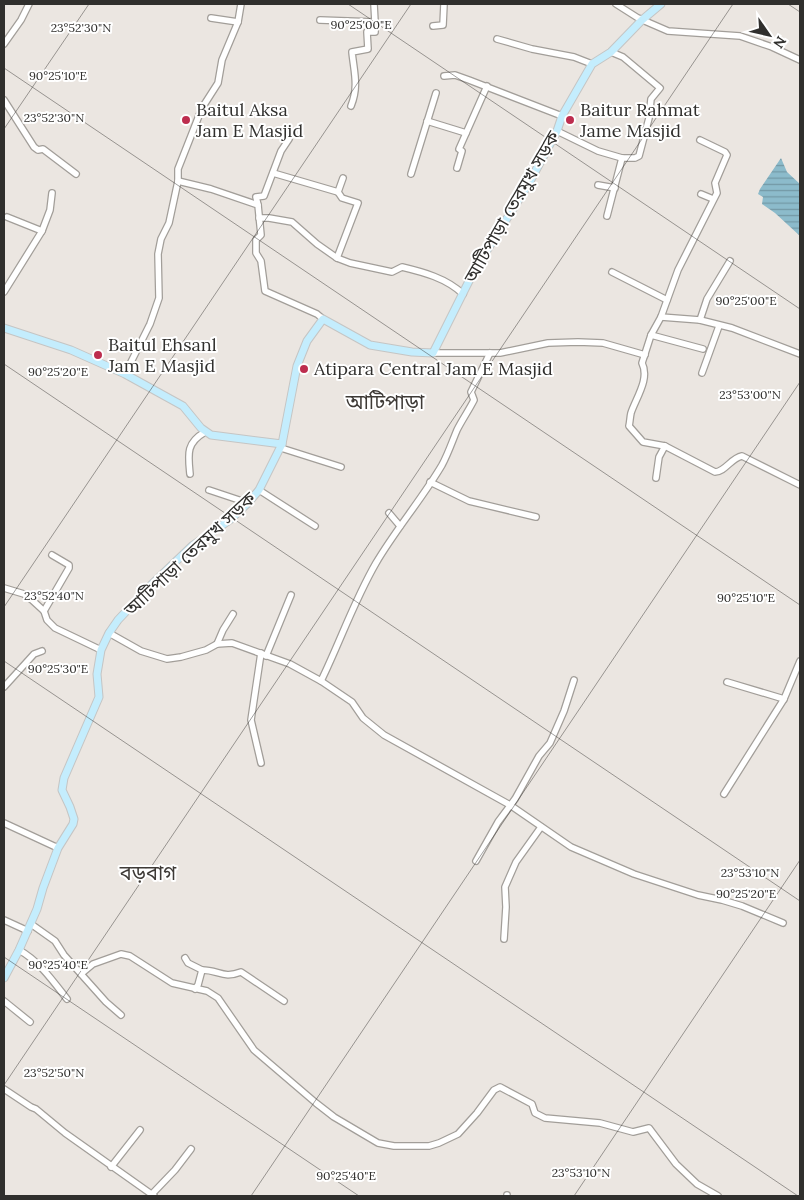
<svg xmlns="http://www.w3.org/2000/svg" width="804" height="1200" viewBox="0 0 804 1200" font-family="Lora,'Noto Sans Bengali',serif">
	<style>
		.water { fill: url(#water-rules) }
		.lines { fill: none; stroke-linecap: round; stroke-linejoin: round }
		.minor-casing { stroke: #a29e99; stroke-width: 8 }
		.major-casing { stroke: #c5c5c4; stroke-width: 9 }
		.minor { stroke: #fff; stroke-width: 5.5 }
		.major { stroke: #c4edfd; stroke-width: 7 }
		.ticks { fill: none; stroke: #302f2d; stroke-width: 1; stroke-opacity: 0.45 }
		.poi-dot { fill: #bd2d4e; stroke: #fff; stroke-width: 2 }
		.labels { text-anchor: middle; stroke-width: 4; stroke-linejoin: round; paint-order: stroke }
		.poi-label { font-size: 18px; fill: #302f2d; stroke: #fff; text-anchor: start }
		.street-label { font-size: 18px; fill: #302f2d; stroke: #fff }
		.quarter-label { font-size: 20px; fill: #3e3a36; stroke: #fff }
		.ticks-label { font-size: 12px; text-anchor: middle; fill: #302f2d; stroke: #fff; stroke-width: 4; stroke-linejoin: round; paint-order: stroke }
	</style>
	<defs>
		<pattern id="water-rules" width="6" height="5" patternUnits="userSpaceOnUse" patternTransform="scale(1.25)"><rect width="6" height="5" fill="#8cbbcb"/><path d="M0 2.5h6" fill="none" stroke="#7398a5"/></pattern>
	</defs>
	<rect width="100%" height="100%" fill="#ebe6e1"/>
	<!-- water -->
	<path class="water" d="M781 158 787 172 800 184V236L775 213 762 204 763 197 758 194 760 189Z"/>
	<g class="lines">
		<!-- minor casing -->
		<g class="minor-casing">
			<g id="minor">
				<path d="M616 4 638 18 668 31 740 36 772 47 800 60"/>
				<path d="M211 18 238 22"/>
				<path d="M320 20 375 22 374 4"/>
				<path d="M433 26 443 25 444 4"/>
				<path d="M497 39 532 49 574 57 592 64"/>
				<path d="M4 44 21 20 29 4"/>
				<path d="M444 76 455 75 469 80 562 116"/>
				<path d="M4 100 34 147 38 150 43 149 76 174"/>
				<path d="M351 106C359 86 354 72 352 52L368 49 367 32H375V22"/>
				<path d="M427 121 466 133"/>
				<path d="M557 131 598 151 622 158"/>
				<path d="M700 140 725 152 727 155 715 183 717 193 678 270 661 317 651 335 642 363C650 379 636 398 631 413 630 417 630 422 629 426L643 442 665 446 715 472C725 472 731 458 742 456L800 485"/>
				<path d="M457 168 462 151 459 149 487 86"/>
				<path d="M273 173 338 192"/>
				<path d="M411 174 436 93"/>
				<path d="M178 181 211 189 258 205 261 235 256 240V253L261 261 265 291 317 314 323 319"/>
				<path d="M598 185 615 188"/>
				<path d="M701 194 713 199"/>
				<path d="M258 205 256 197 264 196 281 151 289 139"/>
				<path d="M607 216 622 158H635L639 156 649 118 651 99 660 88 623 57 611 52"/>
				<path d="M259 218H269L292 222 317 244 337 258 358 203 342 198 338 192 343 178"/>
				<path d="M42 231 50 210 52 193"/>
				<path d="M337 258 350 263 392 272 402 267C423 272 446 278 463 294"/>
				<path d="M612 272 667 300"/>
				<path d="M4 292 42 231 7 217"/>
				<path d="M661 317 700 320 732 328 800 354"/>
				<path d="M700 320 707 299 730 261"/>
				<path d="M651 335 703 349"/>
				<path d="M433 353H500L548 343 578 342 603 343 645 355"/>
				<path d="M702 373 719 326"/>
				<path d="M125 374 150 324 159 298 158 254 161 239 169 223 178 181V169L202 108 218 83 222 60 238 22 241 4"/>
				<path d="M281 448 341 467"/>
				<path d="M190 474C188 454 186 443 205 432"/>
				<path d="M656 478 659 457 665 446"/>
				<path d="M430 482 469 501 536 517"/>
				<path d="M209 490 248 503"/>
				<path d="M259 490 315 526"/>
				<path d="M389 513 400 526"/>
				<path d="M4 588 24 594 32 600 44 611 47 620 55 628 101 650"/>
				<path d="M44 611 69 568V565L52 555"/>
				<path d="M109 633 141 651 167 659 181 657 206 650 217 644 223 630 233 614"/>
				<path d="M217 644 232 643 290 664 321 681C340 642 354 601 376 563 396 529 422 499 442 465 448 454 452 442 457 430 462 420 469 410 474 400L471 392 490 353"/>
				<path d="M261 653 251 720 261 763"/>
				<path d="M266 656 291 595"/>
				<path d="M321 681 352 702 363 718 384 735 510 805 571 847 634 874 698 895 722 900 742 906 783 923"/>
				<path d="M727 682 784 699"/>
				<path d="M4 687 34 654 42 651"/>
				<path d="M724 794 784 699 800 661"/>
				<path d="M4 823 58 848"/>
				<path d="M476 861 498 822 515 799 539 756 550 743 564 711 574 680"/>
				<path d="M4 920 28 931"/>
				<path d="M31 924 55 941 64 955 81 974 93 964 121 954 130 956 172 983 207 991 218 998 254 1050 316 1103 334 1117 378 1143 394 1146H429L439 1143 458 1134 477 1113 494 1090 500 1087 532 1104 535 1113 545 1118 600 1123 633 1132 649 1128 676 1164 697 1184 718 1196"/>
				<path d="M504 939 506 907 505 887 516 862 541 827"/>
				<path d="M19 950C39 961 53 981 67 999"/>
				<path d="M185 958 188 963 202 970 198 985 195 989"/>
				<path d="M202 970C219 970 223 979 241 972L284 1001"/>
				<path d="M81 974 106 1002 121 1015"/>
				<path d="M4 1001 30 1022"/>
				<path d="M4 1089 31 1107 36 1109 65 1133 154 1196"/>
				<path d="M111 1167 140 1130"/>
				<path d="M152 1194 175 1170 191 1149"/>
				<path d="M507 1195V1196"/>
			</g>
		</g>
		<!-- major casing -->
		<g class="major-casing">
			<g id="major">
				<path d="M4 328 71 350 125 374 183 406 201 428 211 435 282 444"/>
				<path d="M4 978 19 950 37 909 43 888 58 848 73 824 74 819 70 807 62 790 64 778 99 697 97 674 101 650 109 633 118 620 150 586 192 546 231 519 248 503 259 490 282 444 297 366 307 341 323 319 370 345 412 352 433 353 474 271 528 185 557 131 562 116 592 64 611 52 642 20 661 4"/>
			</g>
		</g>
		<!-- minor -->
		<use href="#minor" class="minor"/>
		<!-- major -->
		<use href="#major" class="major"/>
	</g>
	<!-- ticks -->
	<path class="ticks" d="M348 4 800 309M788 4 800 12M4 68 800 605M4 129 89 4M4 364 800 901M4 607 411 4M4 661 798 1196M4 957 359 1196M4 1085 733 4M251 1196 800 382M574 1196 800 860"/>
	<!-- markers -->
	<g class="poi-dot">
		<circle cx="186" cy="120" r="5"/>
		<circle cx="570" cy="120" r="5"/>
		<circle cx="98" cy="355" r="5"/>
		<circle cx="304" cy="369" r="5"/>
	</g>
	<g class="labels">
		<!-- poi labels -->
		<g class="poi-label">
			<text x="196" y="116">Baitul Aksa<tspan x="196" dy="21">Jam E Masjid</tspan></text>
			<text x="580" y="116">Baitur Rahmat<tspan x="580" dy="21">Jame Masjid</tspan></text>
			<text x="108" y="351">Baitul Ehsanl<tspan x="108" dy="21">Jam E Masjid</tspan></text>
			<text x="314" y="375">Atipara Central Jam E Masjid</text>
		</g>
		<!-- street labels -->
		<g class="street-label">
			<text transform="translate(512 207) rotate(-60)" y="6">আটিপাড়া তেরমুখ সড়ক</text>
			<text transform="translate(190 554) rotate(-43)" y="6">আটিপাড়া তেরমুখ সড়ক</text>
		</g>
		<!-- quarter labels -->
		<g class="quarter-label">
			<text x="385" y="409">আটিপাড়া</text>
			<text x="148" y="880">বড়বাগ</text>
		</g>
	</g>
	<g class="ticks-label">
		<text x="361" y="29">90°25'00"E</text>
		<text x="81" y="32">23°52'30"N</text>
		<text x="58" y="80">90°25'10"E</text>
		<text x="54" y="122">23°52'30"N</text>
		<text x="746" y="305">90°25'00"E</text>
		<text x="58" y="376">90°25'20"E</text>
		<text x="750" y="399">23°53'00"N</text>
		<text x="54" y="600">23°52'40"N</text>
		<text x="746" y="602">90°25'10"E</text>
		<text x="58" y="673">90°25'30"E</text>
		<text x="750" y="877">23°53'10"N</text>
		<text x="746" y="898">90°25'20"E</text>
		<text x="58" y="969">90°25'40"E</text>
		<text x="54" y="1077">23°52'50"N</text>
		<text x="581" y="1177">23°53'10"N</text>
		<text x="346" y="1180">90°25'40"E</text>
	</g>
	<!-- border -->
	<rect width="804" height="1200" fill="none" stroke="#302f2d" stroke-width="10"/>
	<!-- north arrow -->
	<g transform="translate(769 35) rotate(124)" stroke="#ffffff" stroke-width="4" paint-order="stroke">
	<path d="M0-4L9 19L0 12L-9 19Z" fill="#302f2d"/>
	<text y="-8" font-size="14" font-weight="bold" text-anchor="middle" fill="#302f2d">N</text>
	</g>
</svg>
